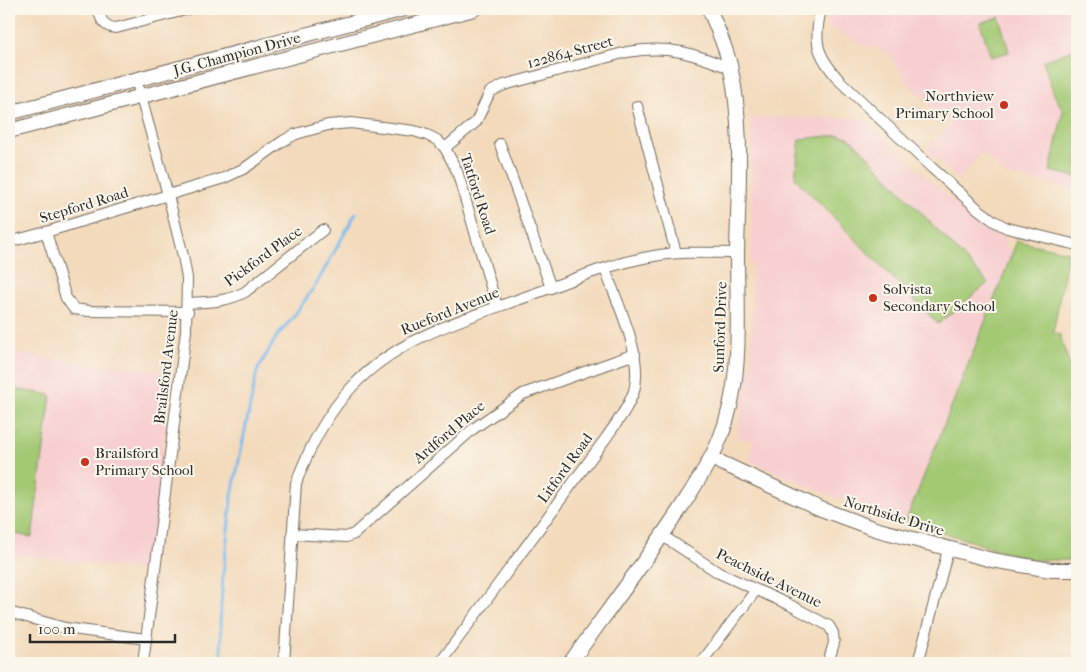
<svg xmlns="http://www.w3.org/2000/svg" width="1086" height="672" viewBox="0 0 1086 672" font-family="'IM FELL French Canon',serif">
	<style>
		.built { fill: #f7cfd0 }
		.green { fill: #a3c973; stroke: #677a4f }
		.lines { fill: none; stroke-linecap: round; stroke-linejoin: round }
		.stream { stroke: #79b9ed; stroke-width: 3 }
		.street-casing { stroke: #71685d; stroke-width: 12 }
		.secondary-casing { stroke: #71685d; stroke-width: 16 }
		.street { stroke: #fff; stroke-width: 10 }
		.secondary { stroke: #fff; stroke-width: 14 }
		.poi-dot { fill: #c8321e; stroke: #fbf7ec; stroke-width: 2 }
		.labels { text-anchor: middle; stroke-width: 4; stroke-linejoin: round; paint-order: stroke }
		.street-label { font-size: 15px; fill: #2b2b2b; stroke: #fbf7ec }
		.poi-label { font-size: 15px; fill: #2b2b2b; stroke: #fbf7ec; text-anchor: start }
	</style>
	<rect width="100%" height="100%" fill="#fbf7ec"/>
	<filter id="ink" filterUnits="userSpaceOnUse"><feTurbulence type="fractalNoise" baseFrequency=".02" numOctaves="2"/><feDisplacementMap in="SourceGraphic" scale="10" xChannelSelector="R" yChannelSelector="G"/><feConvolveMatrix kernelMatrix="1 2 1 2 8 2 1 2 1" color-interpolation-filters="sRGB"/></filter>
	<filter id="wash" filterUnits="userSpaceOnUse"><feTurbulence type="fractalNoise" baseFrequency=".0096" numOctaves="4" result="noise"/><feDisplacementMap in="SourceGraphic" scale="20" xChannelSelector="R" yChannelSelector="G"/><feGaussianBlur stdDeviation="1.12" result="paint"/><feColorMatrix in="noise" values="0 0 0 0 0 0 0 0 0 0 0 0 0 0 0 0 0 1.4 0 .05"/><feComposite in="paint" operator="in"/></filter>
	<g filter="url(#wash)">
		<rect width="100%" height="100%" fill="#f3dabb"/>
		<!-- built -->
		<g class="built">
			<path d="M831 9H1077V190L1005 175 981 152 959 181 926 149 950 124 911 87 888 53 862 45 826 25Z"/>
			<path d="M751 117 863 118 979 225 993 234 1007 238 1005 248 1014 250 906 521 870 511 812 488 750 461 753 440 736 438 750 368 752 347Z"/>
			<path d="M9 352 101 365 173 371 148 571 9 554Z"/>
		</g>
		<!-- green -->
		<g class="green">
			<path d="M999 17 1009 52 991 57 980 23Z"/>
			<path d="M1077 38V177L1050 171 1063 111 1054 94 1043 61 1073 50Z"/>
			<path d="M839 135 848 137 856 144 988 283 938 324 795 178 800 139Z"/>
			<path d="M1017 241 1068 252 1053 333 1060 335 1077 389V560H1037L1018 556 906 521Z"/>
			<path d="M9 388 51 395 32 537 9 533Z"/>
		</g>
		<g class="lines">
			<!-- stream -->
			<path class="stream" d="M222 663 220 623 223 574 232 495 257 371 277 336 294 316 317 283 356 213"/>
		</g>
	</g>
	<g filter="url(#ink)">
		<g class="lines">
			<!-- street casing -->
			<g class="street-casing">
				<g id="street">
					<path d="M99 9C100 20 104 27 116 28L189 9"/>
					<path d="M821 9C813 43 817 55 840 81L932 168 978 209 994 221 1007 228 1077 245"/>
					<path d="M136 79 168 195 183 256 187 278 186 331 143 663"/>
					<path d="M637 106 676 253"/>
					<path d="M500 144 551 288"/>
					<path d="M445 148 476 122 490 92 504 85 627 52C669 45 692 53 730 68"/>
					<path d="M46 232 66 298 74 309 89 311 188 312"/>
					<path d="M9 242 46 232 224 178 245 168 283 141 296 134 328 125 351 123 414 131 427 135 437 140 445 148 457 171 497 307"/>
					<path d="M188 303C209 302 226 302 245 292L323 230"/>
					<path d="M292 534 346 537 354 534 473 429 523 394 635 354"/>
					<path d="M663 536 719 573 790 605 829 626 833 633 834 643 828 663"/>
					<path d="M9 612 65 628 146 639"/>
					<path d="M284 663 296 483C309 448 326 415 351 388 398 336 468 318 531 295 571 280 612 263 654 256 682 251 709 253 737 253"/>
					<path d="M440 663 606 438C616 423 628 409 634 391 644 355 617 303 605 269"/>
					<path d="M701 663 756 590"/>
					<path d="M918 663 948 550"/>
				</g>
			</g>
			<!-- secondary casing -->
			<g class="secondary-casing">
				<g id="secondary">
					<path d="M9 113 404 9"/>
					<path d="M9 131 474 9"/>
					<path d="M711 458 821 509 875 529 992 560 1051 570H1077"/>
					<path d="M570 663C607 612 645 562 680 509 694 487 709 465 719 441 744 382 737 316 737 254 738 192 744 127 730 65 725 46 717 27 709 9"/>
				</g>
			</g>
			<!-- street -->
			<use href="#street" class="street"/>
			<!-- secondary -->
			<use href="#secondary" class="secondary"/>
		</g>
	</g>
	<!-- markers -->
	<g class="poi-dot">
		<circle cx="1004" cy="105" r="5"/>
		<circle cx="873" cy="298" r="5"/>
		<circle cx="85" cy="462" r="5"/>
	</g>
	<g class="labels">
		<!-- street labels -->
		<g class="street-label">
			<text transform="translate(570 52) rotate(-15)" y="5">122864 Street</text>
			<text transform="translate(237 54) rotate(-15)" y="5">J.G. Champion Drive</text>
			<text transform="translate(478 194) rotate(72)" y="5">Tatford Road</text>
			<text transform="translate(84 205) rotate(-17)" y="5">Stepford Road</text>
			<text transform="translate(263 256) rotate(-36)" y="5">Pickford Place</text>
			<text transform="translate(450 311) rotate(-22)" y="5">Rueford Avenue</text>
			<text transform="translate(720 327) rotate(-88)" y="5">Sunford Drive</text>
			<text transform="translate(166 367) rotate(-83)" y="5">Brailsford Avenue</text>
			<text transform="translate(449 432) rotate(-40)" y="5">Ardford Place</text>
			<text transform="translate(565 468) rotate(-54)" y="5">Litford Road</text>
			<text transform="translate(894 516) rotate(17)" y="5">Northside Drive</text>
			<text transform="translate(769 578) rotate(26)" y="5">Peachside Avenue</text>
		</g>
		<!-- poi labels -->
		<g class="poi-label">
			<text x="994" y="101" text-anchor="end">Northview<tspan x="994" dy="17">Primary School</tspan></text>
			<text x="883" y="294">Solvista<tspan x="883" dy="17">Secondary School</tspan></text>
			<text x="95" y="458">Brailsford<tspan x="95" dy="17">Primary School</tspan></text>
		</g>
	</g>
	<!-- margin -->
	<rect width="1086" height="672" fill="none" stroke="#fbf7ec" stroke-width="30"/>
	<!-- scale -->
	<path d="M30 634v8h145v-8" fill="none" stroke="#2b2b2b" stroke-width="2.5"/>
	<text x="38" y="634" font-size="15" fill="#2b2b2b" stroke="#fbf7ec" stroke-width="4" paint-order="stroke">100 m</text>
</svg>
